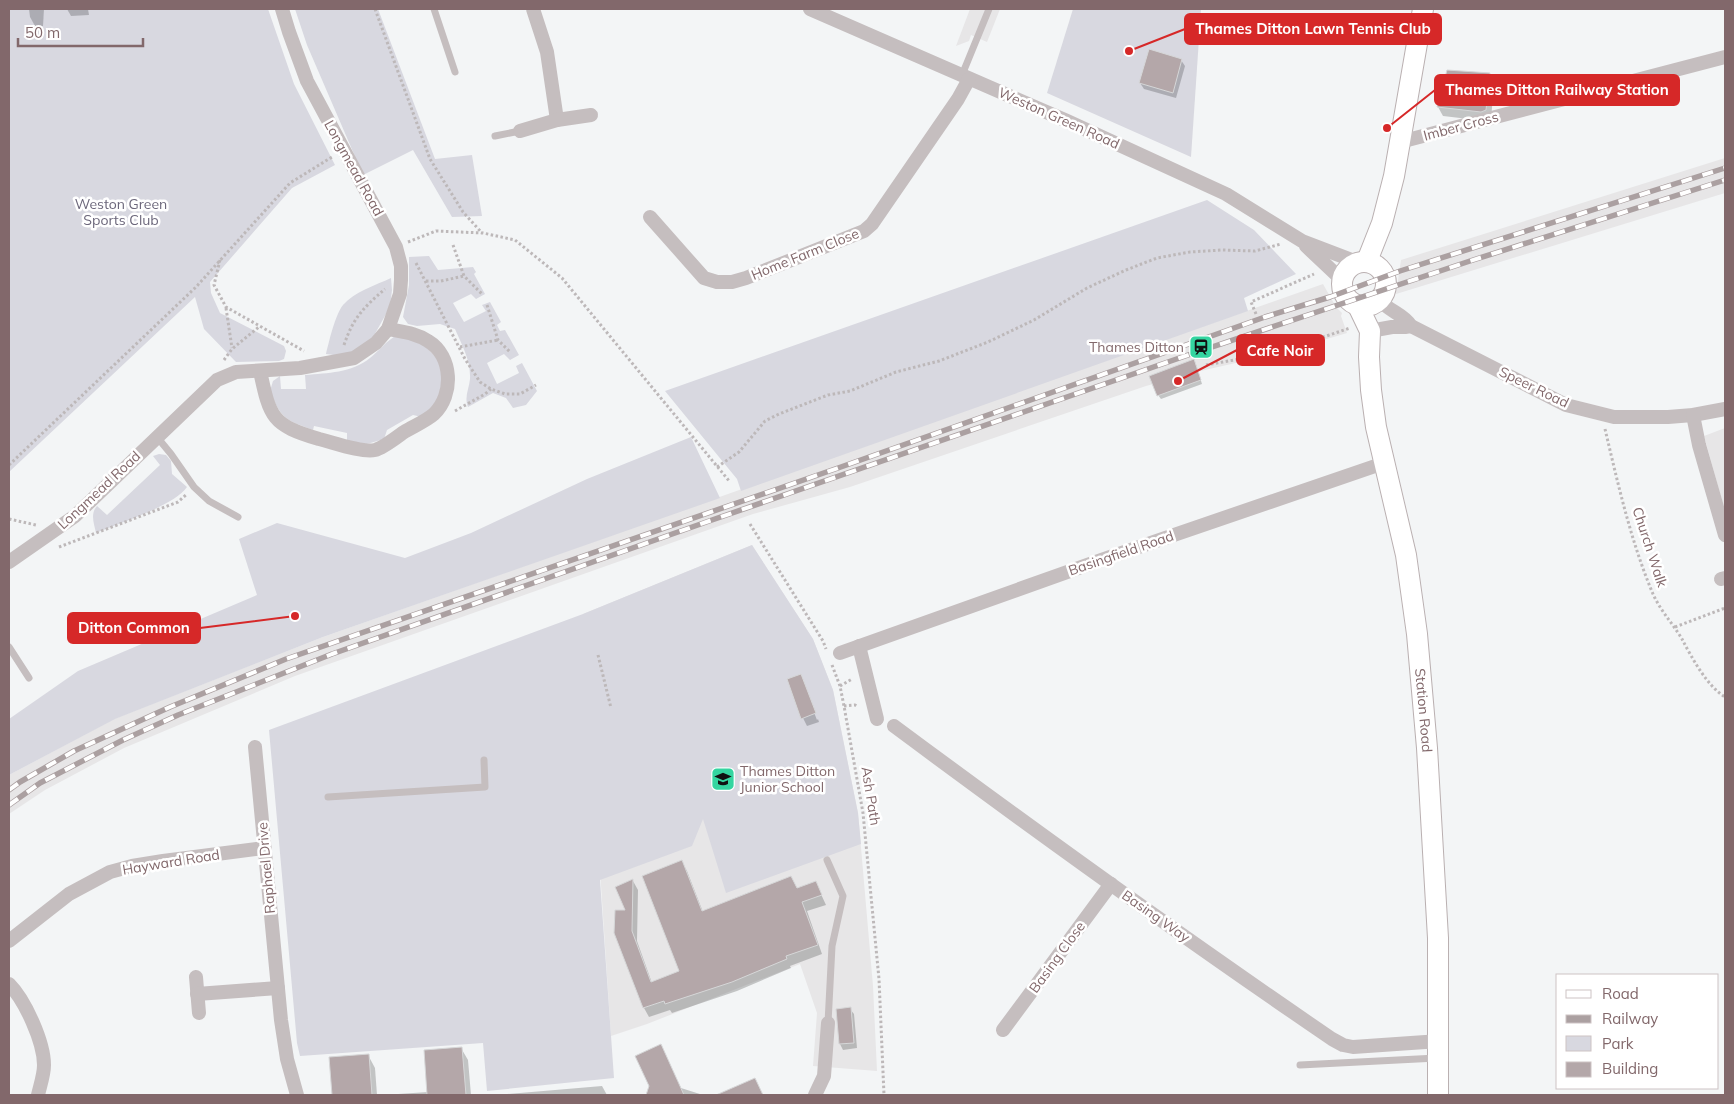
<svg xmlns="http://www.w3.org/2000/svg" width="1734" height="1104" viewBox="0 0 1734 1104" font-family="Mulish,sans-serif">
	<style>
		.built { fill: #e7e6e7 }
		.green { fill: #d8d8e0 }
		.shadow { fill: #0003 }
		.building { fill: #b4a7a9; stroke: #d6d7d8 }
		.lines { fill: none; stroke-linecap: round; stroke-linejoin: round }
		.secondary-casing { stroke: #bab0b1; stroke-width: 22 }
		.path { stroke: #bdb8b9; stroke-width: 3; stroke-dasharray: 2.5 2.5; stroke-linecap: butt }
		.lane { stroke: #c5bebf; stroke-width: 7 }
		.street { stroke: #c5bebf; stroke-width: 14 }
		.secondary { stroke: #fff; stroke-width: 20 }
		.rail-casing { stroke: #aba0a1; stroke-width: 5.5 }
		.rail { stroke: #fff; stroke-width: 4; stroke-dasharray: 11; stroke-linecap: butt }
		.labels { text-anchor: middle; stroke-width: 5; stroke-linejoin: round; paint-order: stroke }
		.street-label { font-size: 14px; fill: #82686b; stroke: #fff }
		.park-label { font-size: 14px; fill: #6b667a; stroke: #fff }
		.poi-label { font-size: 14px; fill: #82686b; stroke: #fff; text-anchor: end }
		.leader { fill: none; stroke: #d62828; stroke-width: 2 }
		.callout-dot { fill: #d62828; stroke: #fff; stroke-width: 2 }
		.callout { fill: #d62828; stroke: #d62828; stroke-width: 2 }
		.callout-label { font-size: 15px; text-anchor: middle; font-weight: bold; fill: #fff }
	</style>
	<rect width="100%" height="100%" fill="#f3f5f6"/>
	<!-- built -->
	<g class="built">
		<path d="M970 9H1000L987 42 971 35 969 41 956 46Z"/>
		<path d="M1725 158V193L1396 294 1401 260Z"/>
		<path d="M1323 284 1336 307 1342 313 1341 316 1347 333 1280 353 1196 372 1146 386 850 487 753 514 295 676 124 748 45 790 9 814V775L114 719 323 637Z"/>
		<path d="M1725 428V511L1704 436Z"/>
		<path d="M752 545 813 639 833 690 858 813 873 986 877 1071 813 1066 817 1013 800 964 647 1024 611 1036 583 614Z"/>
	</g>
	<!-- green -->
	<g class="green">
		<path d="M9 9H268L294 84 335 165 292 188 210 282 211 293 220 313 284 346 286 351 284 359 279 361 236 362 204 329 195 297 9 472Z"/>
		<path d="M295 9H378L435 159 472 155 482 216 452 217 413 150 363 175 307 45Z"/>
		<path d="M1073 9H1201L1191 157 1047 93Z"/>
		<path d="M1207 200 1254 230 1296 274 1244 298 1248 311 741 491 737 479 665 391Z"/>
		<path d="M429 256 438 270 473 267 476 272 474 274 485 294 476 299 471 294 453 303 464 322 486 311 482 305 490 302 501 322 497 325 500 331 505 330 519 355 510 360 504 354 487 363 497 384 519 373 516 366 522 363 537 391 526 405 513 408 506 398 493 393 468 407C464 397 469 389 470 379 471 361 462 345 455 329L440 324 417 326 408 324 403 317 409 285V257Z"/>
		<path d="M391 278 392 290 390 307 372 339 351 353 342 356 326 354C329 342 335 315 343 305 354 292 376 285 391 278Z"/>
		<path d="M397 335C431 341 456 370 436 403 432 408 426 412 422 417L413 415 387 430 384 439 367 444 347 442V433L314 426 313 430C286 420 281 419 270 391L273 381 280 376 281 389H306L305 375C328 373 351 373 370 358 379 351 386 341 397 335Z"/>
		<path d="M691 437 720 498 323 637 115 719 9 775V719L78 671 257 595 239 539 277 523 405 558 471 533 587 479Z"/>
		<path d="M159 454 166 455 171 461 172 474 187 487C174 506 119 523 96 533 94 523 90 514 97 506L107 515 160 465 153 456Z"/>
		<path d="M752 545 813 639 833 690 858 813 861 844 726 893 703 819 692 846 600 880 614 1078 487 1091 483 1043 300 1056 297 1043 269 730 583 614Z"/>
	</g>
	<!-- shadow -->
	<g class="shadow">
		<path d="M29 9H44L43 26H35L30 17Z"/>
		<path d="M67 9H88L89 15 71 16Z"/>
		<path d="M1181 60 1185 66 1176 98 1144 89 1140 83Z"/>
		<path d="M1489 74 1494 83 1491 120 1486 121 1443 116 1438 107Z"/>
		<path d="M1196 365 1202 384 1161 399 1158 395Z"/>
		<path d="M802 682 817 720 818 719 819 722 807 726 803 718Z"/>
		<path d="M682 862 687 871 703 912 797 889 820 892 826 905 807 911 822 954 790 966 791 968 737 991 672 1013 670 1010 649 1017 644 1008 627 912 633 881 638 890 637 941 652 983 681 972Z"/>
		<path d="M850 1009 854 1014 857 1048 843 1050 840 1044Z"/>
		<path d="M660 1045 681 1088 703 1095H647Z"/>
		<path d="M461 1048 468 1060 471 1095H383L428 1092Z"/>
		<path d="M368 1055 375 1068 377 1095H334L331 1058Z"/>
		<path d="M602 1086 607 1095H495Z"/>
	</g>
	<!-- building -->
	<g class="building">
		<path d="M1149 49 1182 59 1173 93 1139 83Z"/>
		<path d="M1447 70 1490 73 1486 110 1481 112 1437 107Z"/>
		<path d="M1194 359 1201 380 1157 396 1149 376Z"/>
		<path d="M801 674 816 713 801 719 787 679Z"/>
		<path d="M682 860 702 911 791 876 797 888 816 881 822 895 802 902 818 945 786 956 787 959 732 982 665 1004 664 1001 643 1008 614 933 615 910H625L615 887 633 879 632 931 651 982 679 971 642 876Z"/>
		<path d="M851 1007 854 1043 839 1044 836 1009Z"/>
		<path d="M661 1044 684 1095H646L649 1086 635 1056Z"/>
		<path d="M462 1047 466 1095H427L424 1050Z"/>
		<path d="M369 1054 372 1095H332L329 1057Z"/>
		<path d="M755 1078 763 1095H716Z"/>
	</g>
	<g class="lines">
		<!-- secondary casing -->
		<g class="secondary-casing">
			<g id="secondary">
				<path d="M1367 261 1382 223 1394 176 1423 9"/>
				<circle cx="1364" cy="284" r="22"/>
				<path id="s1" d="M1358 306 1370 331 1369 357 1371 390 1376 427 1406 555 1417 634 1427 748 1438 938V1095"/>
			</g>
		</g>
		<!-- path -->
		<g class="path">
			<path d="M375 9 430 159 463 212 482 233"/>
			<path d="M408 242 436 231 483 233 515 240 562 278 730 482"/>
			<path d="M453 245 464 276 482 294"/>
			<path d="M220 260 214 285 226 307 304 351"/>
			<path d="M416 263 465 359 480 382 491 389 505 394H520L536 385"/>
			<path d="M426 281H441L464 276"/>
			<path d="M487 305 498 340 510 352"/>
			<path d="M226 308 232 348"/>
			<path d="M1256 314 1251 302 1314 274"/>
			<path d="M344 345C353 318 364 307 385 289"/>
			<path d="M460 347 498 340"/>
			<path d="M224 360 232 349 260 326"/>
			<path d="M1206 365 1279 352 1350 328"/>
			<path d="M455 411 485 394 491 389"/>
			<path d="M1605 429C1618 484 1631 542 1653 594 1660 610 1673 624 1682 639 1692 658 1707 686 1725 697"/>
			<path d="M9 465 196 287 290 183 332 157"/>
			<path d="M717 467 739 452 765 421 779 414 828 395 850 391 896 372 939 361 988 342 1034 320 1087 288 1126 270 1157 258 1190 252 1222 250 1255 251 1281 244"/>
			<path d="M9 519 36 525"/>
			<path d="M750 524 823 641 826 649"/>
			<path d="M59 547 178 502 187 494"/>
			<path d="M1675 627 1725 608"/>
			<path d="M598 655 611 708"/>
			<path d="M832 665 840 686 844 706 863 813 879 979 884 1095"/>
			<path d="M840 686 852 679"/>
			<path d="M844 706 855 705 858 707"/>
		</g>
		<!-- lane -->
		<g class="lane">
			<path d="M434 9 455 72"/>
			<path d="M962 75 989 9"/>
			<path d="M495 136 520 131"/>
			<path d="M157 437 171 454 194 487 209 501 238 517"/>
			<path d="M9 647 29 678"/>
			<path d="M328 797 485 787 484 760"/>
			<path d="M827 860 843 896 832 946 828 1023"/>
			<path d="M1300 1065 1437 1058"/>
		</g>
		<!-- street -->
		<g class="street">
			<path d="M533 9 547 52 557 120"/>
			<path d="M810 9 1067 121 1226 194 1302 241 1357 262"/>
			<path d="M520 131 557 120 591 115"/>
			<path d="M1400 142 1725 57"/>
			<path d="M650 217 704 278 717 282H732L746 278 864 231 872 224 958 99 969 79"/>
			<path d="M1306 246 1342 280"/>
			<path d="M1380 300C1388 311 1404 314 1411 326L1566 405 1614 417H1668L1693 415 1725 409"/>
			<path d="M1370 331 1392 327H1405L1411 326"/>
			<path d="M260 371C270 418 272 425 319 439 332 442 362 453 375 450 383 448 397 437 404 432 414 426 426 421 434 414 454 395 453 356 428 341 416 333 402 332 388 329"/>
			<path d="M1693 415 1699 445 1725 535"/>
			<path d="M9 562 75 516 217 380 236 372 300 368 354 358 376 343 388 329 400 294 401 280V266L396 247 307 81 289 32 282 9"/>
			<path d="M1721 579 1725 578"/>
			<path d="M859 646 877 719"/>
			<path d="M840 653 1101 560 1384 463"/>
			<path d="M894 726C1038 833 1184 938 1332 1039L1343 1045 1353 1047 1440 1041"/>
			<path d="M255 747 281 1020 287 1059 297 1095"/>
			<path d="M9 941 69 894 110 872 132 866 163 861 264 848"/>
			<path d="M196 977 199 1013"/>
			<path d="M9 984C25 1000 44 1042 44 1065 44 1075 40 1086 38 1095"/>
			<path d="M197 994 278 988"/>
			<path d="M1003 1030 1111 884"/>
			<path d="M815 1095 824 1076 828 1023"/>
		</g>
		<!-- secondary -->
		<use href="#secondary" class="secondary"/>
		<!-- rail casing -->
		<g class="rail-casing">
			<g id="rail">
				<path d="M9 790 20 782 74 751 170 707 286 659 838 468 1265 317 1330 297 1400 271 1725 168"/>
				<path d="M9 805 40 783 123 740 178 715 332 654 712 520 1191 354 1470 261 1725 180"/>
			</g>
		</g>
		<!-- rail -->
		<use href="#rail" class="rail"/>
	</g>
	<!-- icons -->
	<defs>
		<g id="station-square" transform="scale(1.25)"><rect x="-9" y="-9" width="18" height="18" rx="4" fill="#34d5a0" stroke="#fff"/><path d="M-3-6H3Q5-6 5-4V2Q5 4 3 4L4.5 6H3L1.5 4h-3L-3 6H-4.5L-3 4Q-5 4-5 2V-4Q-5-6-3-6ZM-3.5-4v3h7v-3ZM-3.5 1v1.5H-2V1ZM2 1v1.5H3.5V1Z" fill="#111"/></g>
		<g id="school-square" transform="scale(1.25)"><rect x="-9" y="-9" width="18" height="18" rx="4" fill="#34d5a0" stroke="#fff"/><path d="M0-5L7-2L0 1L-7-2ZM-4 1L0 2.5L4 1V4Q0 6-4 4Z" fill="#111"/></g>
	</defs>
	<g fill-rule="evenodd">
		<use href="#station-square" x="1201" y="347"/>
		<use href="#school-square" x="723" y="779"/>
	</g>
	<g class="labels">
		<!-- street labels -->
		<g class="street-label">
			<text transform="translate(1059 118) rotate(24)" y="5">Weston Green Road</text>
			<text transform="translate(1461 126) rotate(-15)" y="5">Imber Cross</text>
			<text transform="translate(354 168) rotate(61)" y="5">Longmead Road</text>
			<text transform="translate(805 254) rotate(-22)" y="5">Home Farm Close</text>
			<text transform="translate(1534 387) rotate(26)" y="5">Speer Road</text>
			<text transform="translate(99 490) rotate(-43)" y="5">Longmead Road</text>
			<text transform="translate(1650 547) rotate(72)" y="5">Church Walk</text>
			<text transform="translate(1121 553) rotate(-19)" y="5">Basingfield Road</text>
			<text dy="5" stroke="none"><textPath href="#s1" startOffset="412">Station Road</textPath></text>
			<text transform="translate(871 796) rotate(81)" y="5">Ash Path</text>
			<text transform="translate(171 862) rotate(-9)" y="5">Hayward Road</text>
			<text transform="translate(266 868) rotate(-95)" y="5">Raphael Drive</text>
			<text transform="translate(1156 916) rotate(35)" y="5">Basing Way</text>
			<text transform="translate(1057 957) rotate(-54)" y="5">Basing Close</text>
		</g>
		<!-- park labels -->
		<g class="park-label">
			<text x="121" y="209">Weston Green<tspan x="121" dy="16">Sports Club</tspan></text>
		</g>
		<!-- poi labels -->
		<g class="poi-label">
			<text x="1184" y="352">Thames Ditton</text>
			<text x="740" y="776" text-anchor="start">Thames Ditton<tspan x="740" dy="16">Junior School</tspan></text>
		</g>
	</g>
	<!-- callouts -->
	<path class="leader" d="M1129 51L1185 29M1387 128L1435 90M1178 381L1237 350M295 616L200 628"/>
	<g class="callout-dot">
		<circle cx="1129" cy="51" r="5"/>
		<circle cx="1387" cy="128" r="5"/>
		<circle cx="1178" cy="381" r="5"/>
		<circle cx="295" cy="616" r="5"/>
	</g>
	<g class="callout">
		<rect x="1185" y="14" width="256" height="30" rx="5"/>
		<rect x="1435" y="75" width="244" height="30" rx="5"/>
		<rect x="1237" y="335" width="87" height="30" rx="5"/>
		<rect x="68" y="613" width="132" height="30" rx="5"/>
	</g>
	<g class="callout-label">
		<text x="1313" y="34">Thames Ditton Lawn Tennis Club</text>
		<text x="1557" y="95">Thames Ditton Railway Station</text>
		<text x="1280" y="356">Cafe Noir</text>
		<text x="134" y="633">Ditton Common</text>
	</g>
	<!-- border -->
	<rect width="1734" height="1104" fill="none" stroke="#82686b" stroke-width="20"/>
	<!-- legend -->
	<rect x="1556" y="974" width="162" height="115" fill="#ffffff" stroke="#cdc3c4"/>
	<rect x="1566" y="990" width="25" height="8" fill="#ffffff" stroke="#cdc3c4"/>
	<text x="1602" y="999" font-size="15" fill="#82686b">Road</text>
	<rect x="1566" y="1015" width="25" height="8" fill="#aba0a1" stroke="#cdc3c4"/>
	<text x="1602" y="1024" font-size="15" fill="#82686b">Railway</text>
	<rect x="1566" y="1036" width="25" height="15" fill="#d8d8e0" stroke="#cdc3c4"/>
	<text x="1602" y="1049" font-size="15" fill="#82686b">Park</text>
	<rect x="1566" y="1062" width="25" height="15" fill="#b4a7a9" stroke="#cdc3c4"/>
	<text x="1602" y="1074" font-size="15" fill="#82686b">Building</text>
	<!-- scale -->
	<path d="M18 38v8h125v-8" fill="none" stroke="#82686b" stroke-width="2.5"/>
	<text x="25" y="38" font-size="15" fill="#82686b" stroke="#ffffff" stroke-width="4" paint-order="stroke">50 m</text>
</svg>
